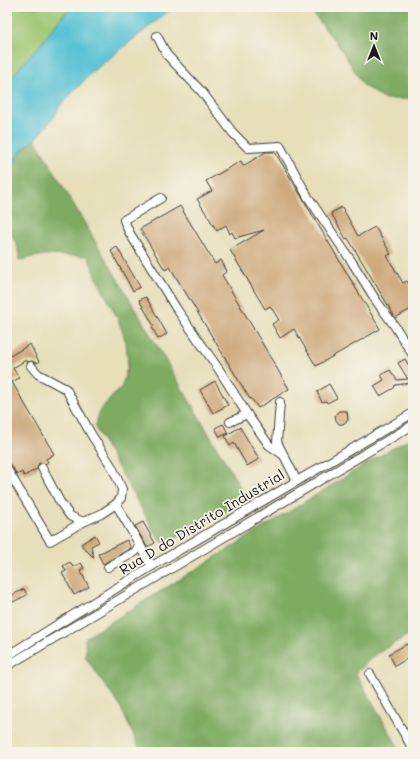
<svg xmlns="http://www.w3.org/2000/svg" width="420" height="759" viewBox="0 0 420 759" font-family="Mali,sans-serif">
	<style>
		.green { fill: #9dc570; stroke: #5c7046 }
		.forest { fill: #7eaa62; stroke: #4d633f }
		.water { fill: #58c2d4; stroke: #3a6f78 }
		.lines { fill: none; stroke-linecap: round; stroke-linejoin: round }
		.stream { stroke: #58c2d4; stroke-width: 2 }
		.building { fill: #cda97d }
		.minor-casing { stroke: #3a3934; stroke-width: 10 }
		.minor { stroke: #fff; stroke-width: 8 }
		.labels { text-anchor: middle; stroke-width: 3.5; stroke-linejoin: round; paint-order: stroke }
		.street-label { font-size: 14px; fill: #1c1c1c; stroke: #f7f3e8 }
	</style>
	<rect width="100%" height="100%" fill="#f7f3e8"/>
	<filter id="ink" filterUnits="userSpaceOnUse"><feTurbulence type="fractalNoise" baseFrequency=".025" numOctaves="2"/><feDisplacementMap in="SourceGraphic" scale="8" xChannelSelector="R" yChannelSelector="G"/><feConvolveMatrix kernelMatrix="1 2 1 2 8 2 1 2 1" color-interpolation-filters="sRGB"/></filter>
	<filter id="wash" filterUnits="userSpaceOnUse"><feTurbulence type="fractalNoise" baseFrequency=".012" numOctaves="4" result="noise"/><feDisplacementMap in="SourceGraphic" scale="16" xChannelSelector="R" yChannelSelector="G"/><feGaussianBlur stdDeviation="0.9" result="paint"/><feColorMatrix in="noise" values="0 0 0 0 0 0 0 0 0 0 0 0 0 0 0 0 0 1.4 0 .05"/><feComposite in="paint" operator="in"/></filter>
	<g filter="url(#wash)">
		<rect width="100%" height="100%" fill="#e6dfba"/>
		<!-- green -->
		<path class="green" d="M7 7H72L64 14 41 45 7 84Z"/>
		<!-- forest -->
		<g class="forest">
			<path d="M313 7H413V96L406 99H384L364 86 339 46 311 11Z"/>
			<path d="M35 139 245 495 244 501 166 544 158 538 95 427 100 410 122 386 128 364 126 342 118 319 96 277 88 256 45 255 19 260 18 247 7 226V169L14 162 22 150Z"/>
			<path d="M413 437V632L373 656 356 674 400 750 397 752H141L120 706 86 658 85 638 374 459Z"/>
		</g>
		<!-- water -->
		<path class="water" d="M72 7H174L92 72 59 107 54 117 35 139 22 150 14 162 7 169V84L23 63 40 45 64 14Z"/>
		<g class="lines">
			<!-- stream -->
			<path class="stream" d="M7 77 13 79"/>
		</g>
		<g id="blocks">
			<!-- building -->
			<g class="building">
				<path d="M266 152H275L380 329 316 366 294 329 280 338 272 324 279 320 270 306 265 309 230 250 264 230 235 238 232 232 230 234 226 225 217 231 197 199 212 191 206 181 241 161 243 166Z"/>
				<path d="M180 206 215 264 221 260 227 271 222 275 289 389 258 408 251 398 250 399 170 267 165 270 140 229Z"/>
				<path d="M342 207 358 236 375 227 391 254 387 256 403 283 407 281 413 291V308L395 318 392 312 348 238 346 239 331 213Z"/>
				<path d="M117 247 140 287 133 291 111 251Z"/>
				<path d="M146 297 167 334 158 339 152 327 154 326 139 300Z"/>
				<path d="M30 344 39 362 36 363 32 361 27 362 26 360 13 368 19 378 12 382 54 454 46 459 48 462 45 464 39 463 37 469 24 476 22 472 17 475 12 466 7 462V358Z"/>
				<path d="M405 359 413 373V388L410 383 395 385 394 388 380 396 374 386 384 380 381 375 390 370 397 380 408 379 398 363Z"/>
				<path d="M215 381 228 405 213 413 200 390Z"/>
				<path d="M329 384 337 398 327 403 326 401 322 402 317 392Z"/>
				<path d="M339 411H347L348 420 343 424H339L336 420 335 415Z"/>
				<path d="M223 424 228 433 220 437 215 428Z"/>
				<path d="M240 427 259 459 247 466 234 443 230 446 225 436Z"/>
				<path d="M143 522 155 543 147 547 135 526Z"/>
				<path d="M95 535 99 542 91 546 94 558 86 550H85L81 544Z"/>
				<path d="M127 540 131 548 103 564 98 554Z"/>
				<path d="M70 562 73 567 81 563 84 568 80 570 89 587 74 595 62 573 66 571 63 566Z"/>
				<path d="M24 589 27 595 11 603 8 597Z"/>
				<path d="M407 644 413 655 395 666 389 654Z"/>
			</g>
		</g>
	</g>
	<g filter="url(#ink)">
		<use href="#blocks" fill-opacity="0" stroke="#3a3934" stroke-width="1"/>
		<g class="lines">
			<!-- minor casing -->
			<g class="minor-casing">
				<g id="minor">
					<path d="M157 36 167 55 202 92 233 133 248 148 280 146 308 197 352 262 377 302 394 325 413 355"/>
					<path d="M161 198 124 220 129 232 176 308 218 368 247 414 269 445 282 454"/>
					<path d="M31 366 38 374 66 389 91 434 112 467 122 489 121 498 116 504"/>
					<path d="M280 402 277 442 297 481"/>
					<path d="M230 422 247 414"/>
					<path d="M42 468 60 502 70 516 83 522 101 514 116 504 152 566"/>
					<path d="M7 469 50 541 83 522"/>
					<path d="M108 567 135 552 140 545"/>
					<path d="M7 656 152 566 413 413"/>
					<path d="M7 666 413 425"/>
					<path d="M370 674 413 749"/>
				</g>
			</g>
			<!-- minor -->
			<use href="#minor" class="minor"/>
		</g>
	</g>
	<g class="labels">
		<!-- street labels -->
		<g class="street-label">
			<text transform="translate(202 522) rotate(-31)" y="5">Rua D do Distrito Industrial</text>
		</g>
	</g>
	<!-- margin -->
	<rect width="420" height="759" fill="none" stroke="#f7f3e8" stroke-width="24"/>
	<!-- north arrow -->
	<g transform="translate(374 46)" stroke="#f7f3e8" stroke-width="3" paint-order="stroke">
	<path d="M0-3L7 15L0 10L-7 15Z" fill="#1c1c1c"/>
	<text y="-6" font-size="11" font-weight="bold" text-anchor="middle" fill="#1c1c1c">N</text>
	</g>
</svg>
